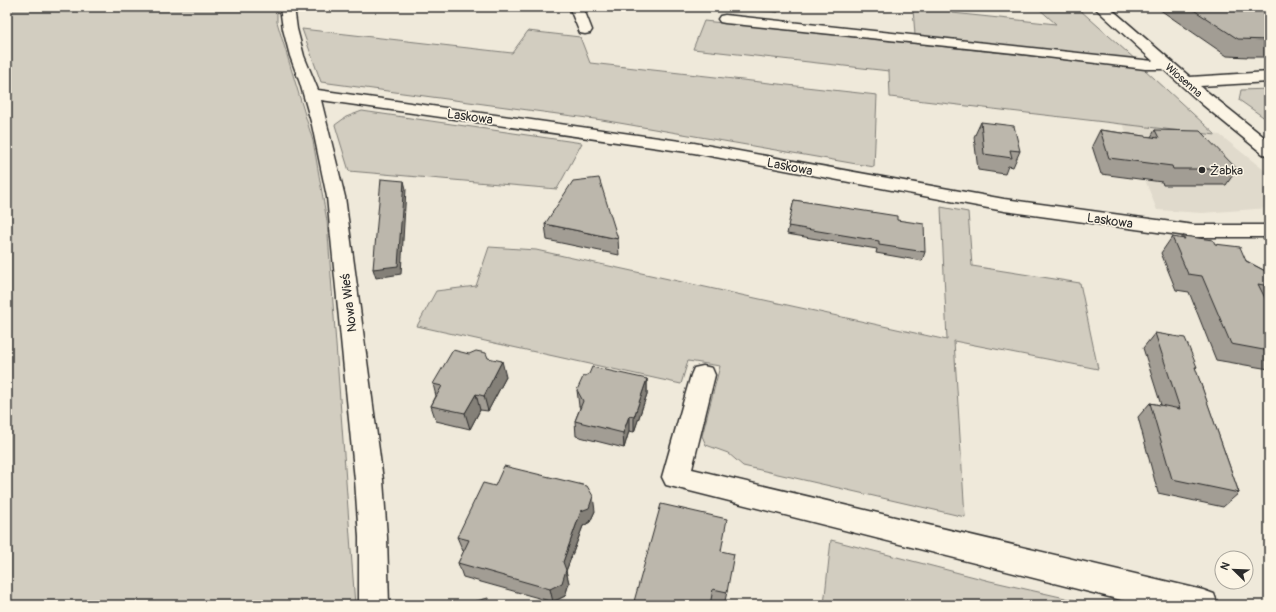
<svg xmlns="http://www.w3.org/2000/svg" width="1276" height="612" viewBox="0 0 1276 612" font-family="Pangolin,sans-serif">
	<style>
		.built { fill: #e0dacc }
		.green { fill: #d2cdc0; stroke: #7e7c76 }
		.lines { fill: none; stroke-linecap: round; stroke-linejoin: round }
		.minor-casing { stroke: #2b2b2b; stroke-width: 3 }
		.minor { fill: #fcf5e5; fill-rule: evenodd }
		.wall { fill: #a29d94; stroke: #2b2b2b }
		.shaded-wall { fill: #848078; stroke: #2b2b2b }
		.building { fill: #bcb7ac; stroke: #2b2b2b }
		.poi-dot { fill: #2b2b2b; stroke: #fcf5e5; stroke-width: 1.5 }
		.labels { text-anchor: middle; stroke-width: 3; stroke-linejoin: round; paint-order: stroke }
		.far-street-label { font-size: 11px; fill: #2b2b2b; stroke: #fcf5e5 }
		.street-label { font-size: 13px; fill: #2b2b2b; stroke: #fcf5e5 }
		.poi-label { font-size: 13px; fill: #2b2b2b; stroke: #fcf5e5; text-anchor: start }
	</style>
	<rect width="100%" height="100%" fill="#efe9da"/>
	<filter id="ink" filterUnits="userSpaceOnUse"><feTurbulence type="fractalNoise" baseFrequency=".025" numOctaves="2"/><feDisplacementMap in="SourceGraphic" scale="8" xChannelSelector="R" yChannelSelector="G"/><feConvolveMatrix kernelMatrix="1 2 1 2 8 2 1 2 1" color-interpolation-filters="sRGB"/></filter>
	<g filter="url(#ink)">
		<!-- built -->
		<path class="built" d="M1123 124 1220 135 1269 174V208L1202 213 1157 210Z"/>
		<!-- green -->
		<g class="green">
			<path d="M7 7H277V22L313 141 327 221 355 605H7Z"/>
			<path d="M896 7H951L952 13 1056 24 1037 7 1080 10 1137 61 915 35 913 9Z"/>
			<path d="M704 21 1143 68 1216 135 890 97 889 71 693 49Z"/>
			<path d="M302 29 512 53 528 31 580 37 590 63 877 95 874 167 602 120 321 82Z"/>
			<path d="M1269 89V121L1239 100 1241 90Z"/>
			<path d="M362 111 582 143 557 189 349 171 335 125 346 117Z"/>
			<path d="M941 207 968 212 972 266 1080 283 1098 369 954 341 965 517 743 466 728 453 706 445 702 436 720 366 688 361 681 384 417 326 436 291 476 286 489 247 536 250 947 340Z"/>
			<path d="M831 540 990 581 1096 605H824Z"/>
		</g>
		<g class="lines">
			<!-- minor casing -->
			<g class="minor-casing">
				<g id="minor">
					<path d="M280 7H294L297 29 304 56 318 90 694 143 1004 199 1194 225H1269V237H1194L1004 211 694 153 321 100 345 197 383 480 387 537 389 605H359V537L355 480 327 197 312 125 300 83 290 56 283 29Z"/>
					<path d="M569 7H583L592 30 590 33 585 34 580 33Z"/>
					<path d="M1094 7H1109L1190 77 1269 72V82L1200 86 1269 141V155L1263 154 1203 105 1163 69H1145L1014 53 725 23 720 22 718 19 720 16 725 15 1153 61Z"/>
					<path d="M703 366 712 368 715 375 692 469 1203 590 1214 594 1218 605H1141L666 485 662 477 691 375 694 368Z"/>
				</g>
			</g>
			<!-- minor -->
			<use href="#minor" class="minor"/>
		</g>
		<!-- wall -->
		<g class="wall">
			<path d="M723 7H779L778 12 723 8Z"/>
			<path d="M1156 7H1269V57H1249L1227 56Z"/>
			<path d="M981 122 1020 151 1013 167 1008 166 1005 174 978 170 974 137Z"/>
			<path d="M1100 130 1151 137 1155 130 1237 169 1226 185H1163L1162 182 1101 174 1092 146Z"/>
			<path d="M794 200 897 220 925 252 922 261 876 253 877 249 787 234Z"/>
			<path d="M545 224 618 239 619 255 547 240Z"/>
			<path d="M1183 236 1215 244 1269 273V304H1268L1269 306V369L1216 360 1189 292 1176 290 1161 253 1172 237 1181 239Z"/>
			<path d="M1155 333 1197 367 1195 368 1239 493 1223 507 1158 493 1138 417 1150 403 1161 405 1143 348Z"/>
			<path d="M488 358 506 377 488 411 480 410 470 429 436 421 431 406 436 396 433 384Z"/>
			<path d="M647 379V394L634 432 629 431 624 448 576 436 575 421 580 408 579 406 577 390Z"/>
			<path d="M595 511 590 522 583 526 566 571 569 583 565 596 553 602 463 577 458 563 464 551H463L457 537Z"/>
			<path d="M721 551 727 592 724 605H633Z"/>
		</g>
		<!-- shaded-wall -->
		<g class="shaded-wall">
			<path d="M404 181 406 189 401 274 376 278 373 269Z"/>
			<path d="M502 361 506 377 488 411 484 396Z"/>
			<path d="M647 379V394L634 432V417Z"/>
			<path d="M476 394 480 410 470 429 465 413Z"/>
			<path d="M629 416V431L624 448 623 433Z"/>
			<path d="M593 496 595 511 590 522 583 526 566 571 569 583 565 596 553 602 550 589 563 562 581 511Z"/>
		</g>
		<!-- building -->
		<g class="building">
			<path d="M1189 7H1269V40L1238 39Z"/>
			<path d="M981 122 1014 126 1020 151 1010 150 1012 158 984 154Z"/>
			<path d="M1100 130 1159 138 1155 130 1200 131 1237 169H1173L1172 166 1109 158Z"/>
			<path d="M599 178 618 239 545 224 573 181Z"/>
			<path d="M381 179 404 181 398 266 373 269Z"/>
			<path d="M794 200 897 216V220L924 224 925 252 879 245V241L788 226Z"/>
			<path d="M1183 236 1213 240 1215 244 1240 247 1246 261 1269 273V286L1258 284 1269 306V351L1231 344 1202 276 1188 274 1172 237 1185 239Z"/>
			<path d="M1155 333 1185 338 1197 367H1195L1239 493 1172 479 1150 403 1180 409Z"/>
			<path d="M453 350 469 354 476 351 486 353 488 358 502 361 484 396 476 394 465 413 431 406 442 386 433 384Z"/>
			<path d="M592 367 647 379 634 417 629 416 623 433 575 421 583 401 577 390 583 377 589 374Z"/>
			<path d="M504 466 587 486 593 496 589 508 581 511 563 562 566 570 562 583 550 589 458 563 469 540 457 537 483 483 495 486Z"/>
			<path d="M661 504 727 519 721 551 734 554 727 592 713 589 710 605H633Z"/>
			<path d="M488 598 489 605H462Z"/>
		</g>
	</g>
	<!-- markers -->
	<circle class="poi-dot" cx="1202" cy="170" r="4"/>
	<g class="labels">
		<!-- far-street labels -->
		<g class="far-street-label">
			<text transform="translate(1184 80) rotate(41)" y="4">Wiosenna</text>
		</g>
		<!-- street labels -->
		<g class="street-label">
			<text transform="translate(470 116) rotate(8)" y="5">Laskowa</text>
			<text transform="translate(790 166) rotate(11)" y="5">Laskowa</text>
			<text transform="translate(1110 220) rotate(8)" y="5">Laskowa</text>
			<text transform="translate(348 303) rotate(-97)" y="5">Nowa Wieś</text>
		</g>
		<!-- poi labels -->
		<g class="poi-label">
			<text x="1210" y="175">Żabka</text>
		</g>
	</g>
	<!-- margin -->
	<rect width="1276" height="612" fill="none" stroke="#fcf5e5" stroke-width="24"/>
	<rect x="12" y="12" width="1252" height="588" fill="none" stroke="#2b2b2b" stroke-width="1.5" filter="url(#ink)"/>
	<!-- north arrow -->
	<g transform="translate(1234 570) rotate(293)"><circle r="19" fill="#fcf5e5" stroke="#a8a49b"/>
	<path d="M0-3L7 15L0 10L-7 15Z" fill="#2b2b2b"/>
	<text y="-6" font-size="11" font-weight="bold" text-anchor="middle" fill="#2b2b2b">N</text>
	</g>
</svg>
